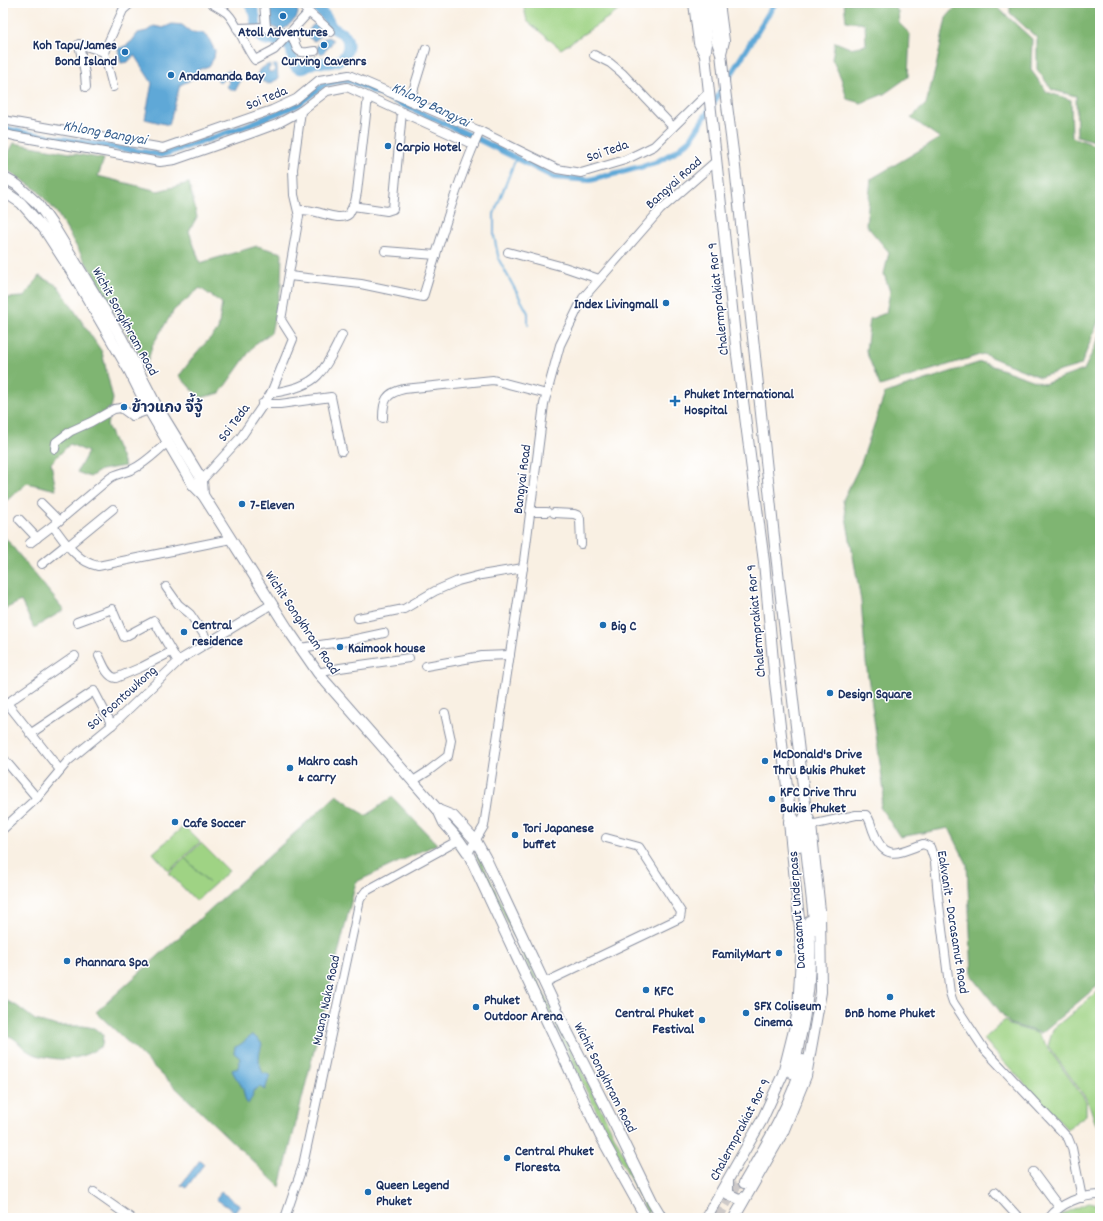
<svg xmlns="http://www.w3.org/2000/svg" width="1103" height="1221" viewBox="0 0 1103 1221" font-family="Dekko,'Playpen Sans Thai',sans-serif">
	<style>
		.green { fill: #9fd384; stroke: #5d8171 }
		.forest { fill: #7fb572; stroke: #4d7268 }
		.water { fill: #5fa8d7; stroke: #3d6c9a }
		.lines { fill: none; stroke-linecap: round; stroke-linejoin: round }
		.stream { stroke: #5fa8d7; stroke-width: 2 }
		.canal { stroke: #5fa8d7; stroke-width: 6 }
		.river { stroke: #5fa8d7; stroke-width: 11 }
		.major-tunnel { stroke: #cdc9c8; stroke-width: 10; stroke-dasharray: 10 5; stroke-linecap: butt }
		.minor-casing { stroke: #8a90a0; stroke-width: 10 }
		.major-casing { stroke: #8a90a0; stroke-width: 12 }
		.minor { stroke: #fff; stroke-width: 8 }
		.major { stroke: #fff; stroke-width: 10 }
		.poi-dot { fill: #1f6fb2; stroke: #fff; stroke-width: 1.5 }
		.labels { text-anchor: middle; stroke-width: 3; stroke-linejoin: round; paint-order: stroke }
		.poi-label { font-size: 14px; font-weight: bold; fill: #1b2f5e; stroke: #fff; text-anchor: start }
		.street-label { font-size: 14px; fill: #1b2f5e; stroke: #fff }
		.water-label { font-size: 15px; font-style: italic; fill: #365f8e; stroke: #fff }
	</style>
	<rect width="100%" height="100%" fill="#fff"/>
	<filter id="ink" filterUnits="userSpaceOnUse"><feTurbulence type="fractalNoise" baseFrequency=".025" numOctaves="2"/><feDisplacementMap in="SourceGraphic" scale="8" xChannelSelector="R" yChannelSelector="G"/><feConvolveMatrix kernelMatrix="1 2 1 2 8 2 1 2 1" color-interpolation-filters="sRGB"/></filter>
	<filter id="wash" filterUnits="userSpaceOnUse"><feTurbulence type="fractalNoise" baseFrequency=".012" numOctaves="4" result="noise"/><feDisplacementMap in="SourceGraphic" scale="16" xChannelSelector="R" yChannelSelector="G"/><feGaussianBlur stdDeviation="0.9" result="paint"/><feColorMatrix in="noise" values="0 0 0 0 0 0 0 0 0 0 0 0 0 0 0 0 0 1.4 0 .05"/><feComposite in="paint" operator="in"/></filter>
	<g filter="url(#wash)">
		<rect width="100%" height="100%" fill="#f9f0e3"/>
		<!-- green -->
		<g class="green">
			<path d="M523 3H630L561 49 527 21Z"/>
			<path d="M184 826 200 842 169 871 153 853Z"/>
			<path d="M201 843 229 871 196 901 169 873 185 858 209 883 185 858Z"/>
			<path d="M478 854 555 1018 620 1147 650 1211 647 1212 587 1092 476 855Z"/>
			<path d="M1100 990V1130L1095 1122 1088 1101 1048 1046 1053 1029Z"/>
			<path d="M1005 1020 1009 1025 1037 1033 1086 1101V1115L1067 1129 995 1052 984 1039Z"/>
			<path d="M1090 1202 1100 1206V1218H1054Z"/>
		</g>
		<!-- forest -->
		<g class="forest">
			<path d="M844 3H890L898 11 899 23 910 34 908 77 884 94 861 103 847 99 841 78 832 59 835 42 850 48 866 45 865 24 846 21Z"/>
			<path d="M959 3 994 4 1032 39 1031 70 1047 92 1071 100 1072 137 1100 147V317L1081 365 1040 377 983 354 880 386 866 351 870 319 886 313 890 292 884 274 889 252 866 225 871 179 940 138 911 118 926 104 936 67 946 18Z"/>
			<path d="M1010 3H1100V143L1077 136 1076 96 1052 90 1037 69V38L1010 13Z"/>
			<path d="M14 143 104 159 98 176 158 191 189 183 197 217 189 231 200 263 257 246 282 253 281 286 271 333 255 344 220 393 200 398 179 376 197 352 218 330 222 303 200 288 174 310 153 344 146 366 57 213 37 190 3 167V163Z"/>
			<path d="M39 276 58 286 102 352 113 399 107 425 125 466 101 470 90 477 77 472 88 452 70 444 51 463 56 490 27 483 5 502 3 508V298L24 297Z"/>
			<path d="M1100 336V984L1041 1033 1010 1024 972 976 967 864 949 828 900 837 880 807 884 792 866 662 861 601 843 500 861 463 885 393 981 362 1044 384 1084 370Z"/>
			<path d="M3 535 64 610 34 628 21 601 3 610Z"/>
			<path d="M337 795 366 816 392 797 437 844 356 882 280 1187 96 1012Z"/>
			<path d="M3 999 17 1006 35 1020 58 1026H83L94 1028 103 1035 102 1046C82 1058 68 1062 46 1057 39 1056 31 1054 25 1049 18 1043 14 1035 3 1035Z"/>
		</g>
		<!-- water -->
		<g class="water">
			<path d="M268 3H293L298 12C297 20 294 19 290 24 283 32 279 29 270 26Z"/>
			<path d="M172 24 182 25 191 32 202 33 208 37 215 51 214 58 209 66 198 70 193 79 180 85 169 125 145 119 152 83 134 55 128 62 121 63 118 49 127 45 132 41 138 33 147 31 154 26 163 28Z"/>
			<path d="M316 24 323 28C324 35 319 37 315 41L312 40 306 35 312 26Z"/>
			<path d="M328 37 333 40 330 46 322 54 317 50C317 43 321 39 328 37Z"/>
			<path d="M267 65H270V68H268L269 72H274L275 68 273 67V65H277L278 79 268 84 256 78 259 70Z"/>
			<path d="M228 70 241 80 235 91 227 87 229 81 225 78 220 83 217 79Z"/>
			<path d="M252 1035 258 1039 262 1044C259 1055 257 1062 263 1073L270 1075 265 1090 260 1087 253 1091 252 1097 248 1104C243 1099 245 1091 241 1085 238 1080 234 1076 232 1070L238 1068 240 1058 234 1053 235 1047C242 1045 246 1039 252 1035Z"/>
			<path d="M200 1160 204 1164 186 1188 181 1185Z"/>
			<path d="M221 1192 240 1205 235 1212 216 1199Z"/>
		</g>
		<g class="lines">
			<!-- stream -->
			<path class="stream" d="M516 158 494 214V236L499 260 528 313V325"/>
			<!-- canal -->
			<path class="canal" d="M3 128 24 133 162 155 238 129 297 105 325 84 340 80 352 81 480 140 554 177 590 180 625 171 655 163 675 152 691 139 775 3"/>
			<!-- river -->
			<path class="river" d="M249 3C251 8 255 12 255 17 256 22 255 28 257 32 262 46 279 37 289 46 295 52 289 64 298 68 305 71 307 65 314 63 318 62 322 63 326 63 337 63 347 58 348 46 348 42 347 37 344 35 340 31 334 30 331 26 325 12 322 13 311 3"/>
		</g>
	</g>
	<g filter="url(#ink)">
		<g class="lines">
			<!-- major-tunnel -->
			<path class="major-tunnel" d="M718 1218 739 1181"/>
			<!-- minor casing -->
			<g class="minor-casing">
				<g id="minor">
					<path d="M211 3C216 6 222 9 227 13 239 25 244 46 255 60L274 50 308 13"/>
					<path d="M264 3 266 27 269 30C276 32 284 31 290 35 296 39 294 51 302 52 306 53 311 51 315 51"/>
					<path d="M299 3C309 14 321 21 331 32"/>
					<path d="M237 28 266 27"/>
					<path d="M104 52 113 87"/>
					<path d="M594 55 610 63 622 73 673 127"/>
					<path d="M86 87 85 74 79 44 104 52 123 10 131 3"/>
					<path d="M410 101 426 49"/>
					<path d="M3 120 163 148 272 110 296 99 319 80 349 75 480 131 557 169 581 173 625 160 654 146 708 93"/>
					<path d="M3 133 14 136 160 162 175 160 250 134 277 124 301 111 327 91 347 87 474 145"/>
					<path d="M353 206 387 211 393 209 402 112"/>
					<path d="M298 211C313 206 338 224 349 214L355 202 357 192 368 97"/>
					<path d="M385 251 436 255"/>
					<path d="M508 252 564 267 599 279"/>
					<path d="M289 276 361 284 423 297C440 242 456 184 480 131"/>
					<path d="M271 393C286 391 307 387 318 375 329 364 335 348 342 335"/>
					<path d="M262 404H280L331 397 342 451"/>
					<path d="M383 418C383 400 386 393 404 389L493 380 547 394"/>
					<path d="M55 449 56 442 71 431 91 422 114 409 121 408 132 416 149 410"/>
					<path d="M197 482 202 480 241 437 271 393 293 339 281 320 299 216 294 195 293 169 301 111"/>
					<path d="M41 503 59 521"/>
					<path d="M530 512H547"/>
					<path d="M554 513 574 514 579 516 580 519 581 544"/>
					<path d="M19 519 37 538"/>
					<path d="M53 526C65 542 77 562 98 566L231 539"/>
					<path d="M30 543 59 521 110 478C117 473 125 473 133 469 146 463 157 451 168 442"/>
					<path d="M69 545 113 509"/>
					<path d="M42 564 67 544"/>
					<path d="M166 587 178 604 190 614 209 642"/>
					<path d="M358 618 404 609 435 591 458 581 481 575 523 568"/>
					<path d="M77 622 112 609 124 637 154 621 178 662"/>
					<path d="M300 648 347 641 384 633"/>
					<path d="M99 656C103 664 107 677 116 678L142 667 171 652"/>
					<path d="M426 666 482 656 510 655"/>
					<path d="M318 673 340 668 409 658"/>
					<path d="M7 703 60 770"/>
					<path d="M3 706 75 656"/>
					<path d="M30 734 94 691 112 725"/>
					<path d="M3 758 37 798"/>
					<path d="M413 781 427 772 448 756 451 740 445 713"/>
					<path d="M811 825 856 815H866C871 820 871 827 874 833 885 863 900 852 923 844L930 847 935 862 938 897 950 993 953 1002 984 1049 1068 1138 1072 1148 1082 1198"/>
					<path d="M3 829 37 798 68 761 112 725 181 659 272 604"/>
					<path d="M468 853 484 826 524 561 544 404 560 345 583 298 660 210 715 162"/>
					<path d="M544 983 680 918 681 912 639 847 606 838"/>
					<path d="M1033 1172 1059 1207"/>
					<path d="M94 1192 131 1218"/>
					<path d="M995 1192 1019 1218"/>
					<path d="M285 1218 303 1165 360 899 366 891 459 840"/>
					<path d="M1049 1218C1061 1203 1081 1195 1100 1195"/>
				</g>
			</g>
			<!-- major casing -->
			<g class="major-casing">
				<g id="major">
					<path d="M694 3 699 43 705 55 737 355 764 562 775 683 790 813 789 822 800 928 801 956 798 1010 794 1030 783 1074 762 1120 706 1218"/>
					<path d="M703 3 707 44 705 55"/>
					<path d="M711 3 717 42 721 53"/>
					<path d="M719 3 724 41 721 53 725 90 735 167 775 546 806 812 811 825 820 911 821 992 814 1032 806 1076 783 1132 734 1218"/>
					<path d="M3 177 17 185 38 204 54 227 121 337 155 403 202 480 203 495"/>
					<path d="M3 191 21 203 44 229 75 277 130 372 149 410 193 485 203 495 289 631 318 673 438 810 444 823 459 840 468 853 600 1135 646 1218"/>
					<path d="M438 810 453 816 476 841 486 859 566 1029 616 1127 653 1203 662 1218"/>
					<path d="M806 812 803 821 815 929"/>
					<path d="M790 813 796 822 799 846"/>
					<path d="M792 1073C796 1063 797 1053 799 1043 809 1003 812 962 809 921"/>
					<path d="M728 1181V1194L739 1199 745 1197"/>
					<path d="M744 1183C765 1147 793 1101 803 1060"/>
				</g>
			</g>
			<!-- minor -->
			<use href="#minor" class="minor"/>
			<!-- major -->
			<use href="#major" class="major"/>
		</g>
	</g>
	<!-- markers -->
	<g class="poi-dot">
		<circle cx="283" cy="16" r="4"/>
		<circle cx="324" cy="45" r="4"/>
		<circle cx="125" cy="52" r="4"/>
		<circle cx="171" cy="75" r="4"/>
		<circle cx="388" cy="146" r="4"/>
		<circle cx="666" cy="303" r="4"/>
		<path d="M673 395h4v4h4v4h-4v4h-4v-4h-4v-4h4z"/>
		<circle cx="124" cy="407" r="4"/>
		<circle cx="242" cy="504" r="4"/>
		<circle cx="603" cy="625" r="4"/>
		<circle cx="184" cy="632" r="4"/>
		<circle cx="340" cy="647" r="4"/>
		<circle cx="830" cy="693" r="4"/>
		<circle cx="765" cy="761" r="4"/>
		<circle cx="290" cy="768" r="4"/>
		<circle cx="772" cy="799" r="4"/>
		<circle cx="175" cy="822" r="4"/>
		<circle cx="515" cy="835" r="4"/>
		<circle cx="779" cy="953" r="4"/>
		<circle cx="67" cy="961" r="4"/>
		<circle cx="646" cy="990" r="4"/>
		<circle cx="890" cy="997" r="4"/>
		<circle cx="476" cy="1007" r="4"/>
		<circle cx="746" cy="1013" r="4"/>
		<circle cx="702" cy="1020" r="4"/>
		<circle cx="507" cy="1158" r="4"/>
		<circle cx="368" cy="1192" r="4"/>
	</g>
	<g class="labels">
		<!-- poi labels -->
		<g class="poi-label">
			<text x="283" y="36" text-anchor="middle">Atoll Adventures</text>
			<text x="117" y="49" text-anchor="end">Koh Tapu/James<tspan x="117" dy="16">Bond Island</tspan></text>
			<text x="324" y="65" text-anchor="middle">Curving Cavenrs</text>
			<text x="179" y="80">Andamanda Bay</text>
			<text x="396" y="151">Carpio Hotel</text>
			<text x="658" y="308" text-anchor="end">Index Livingmall</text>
			<text x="684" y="398">Phuket International<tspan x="684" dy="16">Hospital</tspan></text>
			<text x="132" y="412">ข้าวแกง จี้จู้</text>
			<text x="250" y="509">7-Eleven</text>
			<text x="192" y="629">Central<tspan x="192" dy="16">residence</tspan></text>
			<text x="611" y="630">Big C</text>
			<text x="348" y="652">Kaimook house</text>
			<text x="838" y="698">Design Square</text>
			<text x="773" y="758">McDonald's Drive<tspan x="773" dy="16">Thru Bukis Phuket</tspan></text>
			<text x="298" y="765">Makro cash<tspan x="298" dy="16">&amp; carry</tspan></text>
			<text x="780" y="796">KFC Drive Thru<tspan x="780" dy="16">Bukis Phuket</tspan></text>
			<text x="183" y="827">Cafe Soccer</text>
			<text x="523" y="832">Tori Japanese<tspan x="523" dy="16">buffet</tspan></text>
			<text x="771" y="958" text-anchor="end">FamilyMart</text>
			<text x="75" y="966">Phannara Spa</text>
			<text x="654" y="995">KFC</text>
			<text x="484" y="1004">Phuket<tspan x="484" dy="16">Outdoor Arena</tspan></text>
			<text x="754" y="1010">SFX Coliseum<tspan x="754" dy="16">Cinema</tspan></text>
			<text x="694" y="1017" text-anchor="end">Central Phuket<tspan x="694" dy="16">Festival</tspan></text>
			<text x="890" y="1017" text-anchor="middle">BnB home Phuket</text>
			<text x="515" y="1155">Central Phuket<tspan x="515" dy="16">Floresta</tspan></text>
			<text x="376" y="1189">Queen Legend<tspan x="376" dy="16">Phuket</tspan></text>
		</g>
		<!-- street labels -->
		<g class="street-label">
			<text transform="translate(266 97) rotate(-22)" y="5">Soi Teda</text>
			<text transform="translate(607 150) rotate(-19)" y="5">Soi Teda</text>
			<text transform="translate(673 182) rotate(-42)" y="5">Bangyai Road</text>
			<text transform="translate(717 299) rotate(-96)" y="5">Chalermprakiat Ror 9</text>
			<text transform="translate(126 321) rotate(61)" y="5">Wichit Songkhram Road</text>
			<text transform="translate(233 422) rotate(-53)" y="5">Soi Teda</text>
			<text transform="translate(521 479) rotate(-83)" y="5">Bangyai Road</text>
			<text transform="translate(755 621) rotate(-95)" y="5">Chalermprakiat Ror 9</text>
			<text transform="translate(303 622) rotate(56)" y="5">Wichit Songkhram Road</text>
			<text transform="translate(121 697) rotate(-42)" y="5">Soi Poontowkong</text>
			<text transform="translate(796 910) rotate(-94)" y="5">Darasamut Underpass</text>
			<text transform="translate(954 922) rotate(81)" y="5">Eakvanit - Darasamut Road</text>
			<text transform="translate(325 1000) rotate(-78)" y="5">Muang Naka Road</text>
			<text transform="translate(606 1077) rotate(63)" y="5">Wichit Songkhram Road</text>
			<text transform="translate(739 1129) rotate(-62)" y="5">Chalermprakiat Ror 9</text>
		</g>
		<!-- water labels -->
		<g class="water-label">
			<text transform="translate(431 104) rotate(26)" y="5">Khlong Bangyai</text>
			<text transform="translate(105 132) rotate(10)" y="5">Khlong Bangyai</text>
		</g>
	</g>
	<!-- margin -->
	<rect width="1103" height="1221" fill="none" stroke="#fff" stroke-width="16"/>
</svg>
